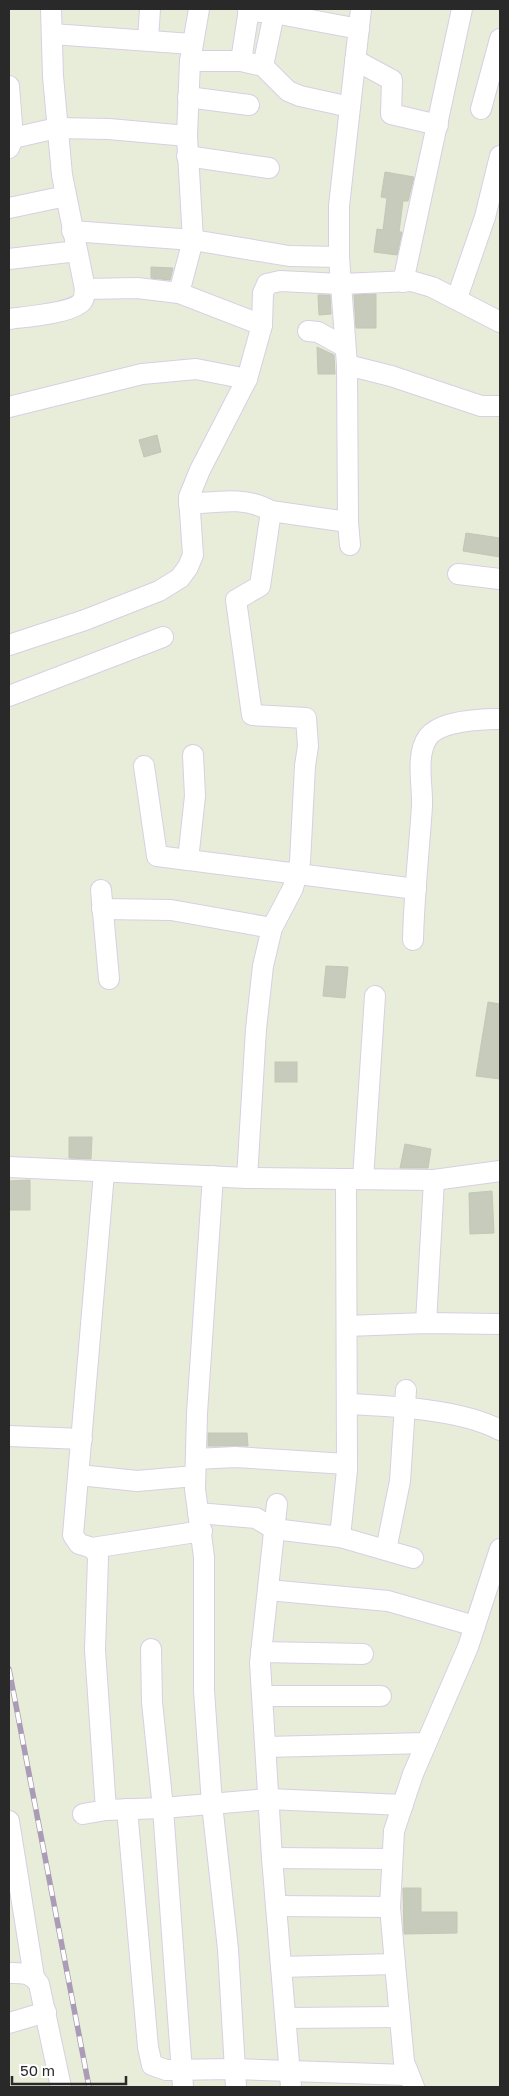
<svg xmlns="http://www.w3.org/2000/svg" width="509" height="2096" viewBox="0 0 509 2096" font-family="'Golos Text',sans-serif">
	<style>
		.building { fill: #c6cbbc; stroke: #c1c8b3 }
		.lines { fill: none; stroke-linecap: round; stroke-linejoin: round }
		.minor-casing { stroke: #d9cee4; stroke-width: 22 }
		.minor { stroke: #fff; stroke-width: 20 }
		.rail-casing { stroke: #aa9bb6; stroke-width: 5.5 }
		.rail { stroke: #fff; stroke-width: 4; stroke-dasharray: 11; stroke-linecap: butt }
	</style>
	<rect width="100%" height="100%" fill="#e8edd9"/>
	<!-- building -->
	<g class="building">
		<path d="M385 172 414 177 408 201H403L399 232H402L397 255 374 252 377 229 383 230 387 198 381 197Z"/>
		<path d="M151 267 173 268 170 280 151 278Z"/>
		<path d="M376 294V328H356L354 295Z"/>
		<path d="M318 295H330L331 314 319 315Z"/>
		<path d="M317 347 334 355 335 374H318Z"/>
		<path d="M157 435 161 452 144 457 139 440Z"/>
		<path d="M466 533 500 538V557L463 551Z"/>
		<path d="M326 966 348 967 345 998 323 996Z"/>
		<path d="M488 1002 500 1004V1079L476 1076Z"/>
		<rect x="275" y="1062" width="22" height="20"/>
		<path d="M69 1137H92L91 1159 69 1158Z"/>
		<path d="M405 1144 431 1149 428 1168H400Z"/>
		<path d="M30 1180V1210H9V1181Z"/>
		<path d="M492 1191 494 1233 470 1234 469 1193Z"/>
		<path d="M208 1433H247L248 1446H208Z"/>
		<path d="M403 1888H421V1912H457V1933L404 1934Z"/>
	</g>
	<g class="lines">
		<!-- minor casing -->
		<g class="minor-casing">
			<g id="minor">
				<path d="M248 11 274 13 359 29"/>
				<path d="M52 34 192 44"/>
				<path d="M148 39 150 9"/>
				<path d="M355 60 392 80 391 114 438 125"/>
				<path d="M190 61H241L263 66 288 91 300 96 350 107"/>
				<path d="M241 61 249 9"/>
				<path d="M263 66 275 9"/>
				<path d="M9 86 13 138 9 148"/>
				<path d="M188 97 249 105"/>
				<path d="M481 109 500 39"/>
				<path d="M13 138 57 128 109 129 187 136"/>
				<path d="M187 156 269 168"/>
				<path d="M9 208 66 196"/>
				<path d="M72 231 193 240 289 256 339 257"/>
				<path d="M9 259 77 251"/>
				<path d="M403 282 462 9"/>
				<path d="M85 289 137 288 179 293 262 325"/>
				<path d="M179 293 193 240 187 136 190 61 199 9"/>
				<path d="M457 298 485 217 500 156"/>
				<path d="M9 319C23 317 77 313 83 300 85 297 84 292 85 289L62 175 53 76 51 9"/>
				<path d="M308 331 318 332 345 347"/>
				<path d="M347 365 391 376 481 406H500"/>
				<path d="M9 407 142 374 196 369 247 379"/>
				<path d="M189 504C218 502 245 496 271 511"/>
				<path d="M350 545 348 522 347 365 339 257V206L361 9"/>
				<path d="M458 574 500 579"/>
				<path d="M9 645 85 620 159 591 180 578 188 567 193 555 189 497 200 470 247 379 262 325 263 293 267 284 280 281 341 284 411 281 432 287 500 322"/>
				<path d="M9 696 163 637"/>
				<path d="M144 766 157 856 416 889"/>
				<path d="M188 860 195 796 193 755"/>
				<path d="M101 890 109 979"/>
				<path d="M102 909 171 910 272 928"/>
				<path d="M413 940C414 895 419 851 422 806 423 786 415 755 428 737 440 721 481 719 500 719"/>
				<path d="M9 1167 247 1178 434 1180 500 1171"/>
				<path d="M104 1173 73 1535 79 1544C88 1546 96 1548 98 1558L95 1650 106 1810"/>
				<path d="M213 1176 197 1413 195 1489 204 1557V1691L212 1804 228 1949 236 2087"/>
				<path d="M247 1178 256 1029 263 966 272 928 293 888 300 862 305 766 308 746 306 718 252 715 236 600 260 586 271 511 348 522"/>
				<path d="M363 1179 375 996"/>
				<path d="M426 1323 434 1180"/>
				<path d="M347 1326 426 1323 500 1324"/>
				<path d="M347 1404C392 1406 460 1409 500 1430"/>
				<path d="M9 1436 82 1439"/>
				<path d="M196 1459 235 1457 347 1464"/>
				<path d="M79 1475 137 1481 195 1476"/>
				<path d="M277 1504 260 1663 272 1858 291 2087"/>
				<path d="M198 1513 256 1518 274 1529 340 1537 413 1558"/>
				<path d="M340 1537 347 1470 346 1179"/>
				<path d="M92 1548 202 1531"/>
				<path d="M386 1550 400 1481 406 1390"/>
				<path d="M268 1590 388 1601 475 1626"/>
				<path d="M151 1649 152 1702 163 1808 183 2087"/>
				<path d="M261 1652 363 1654"/>
				<path d="M262 1696H381"/>
				<path d="M266 1747 426 1743"/>
				<path d="M127 1809 148 2047 152 2065 166 2070 235 2069 407 2075"/>
				<path d="M83 1814 106 1810 163 1808 269 1799 403 1805"/>
				<path d="M9 1821 34 1977"/>
				<path d="M272 1858 392 1859"/>
				<path d="M276 1906 390 1907"/>
				<path d="M281 1967 395 1964"/>
				<path d="M9 1973C22 1973 31 1972 39 1984L61 2087"/>
				<path d="M286 2018 399 2017"/>
				<path d="M9 2023 46 2012"/>
				<path d="M414 2087 404 2062 395 1964 390 1907 394 1831 413 1774 468 1647 500 1549"/>
			</g>
		</g>
		<!-- minor -->
		<use href="#minor" class="minor"/>
		<!-- rail casing -->
		<g class="rail-casing">
			<path id="rail" d="M9 1669 89 2087"/>
		</g>
		<!-- rail -->
		<use href="#rail" class="rail"/>
	</g>
	<!-- border -->
	<rect width="509" height="2096" fill="none" stroke="#292929" stroke-width="20"/>
	<!-- scale -->
	<path d="M12 2076v8h114v-8" fill="none" stroke="#292929" stroke-width="2.5"/>
	<text x="20" y="2076" font-size="15" fill="#292929" stroke="#ffffff" stroke-width="4" paint-order="stroke">50 m</text>
</svg>
